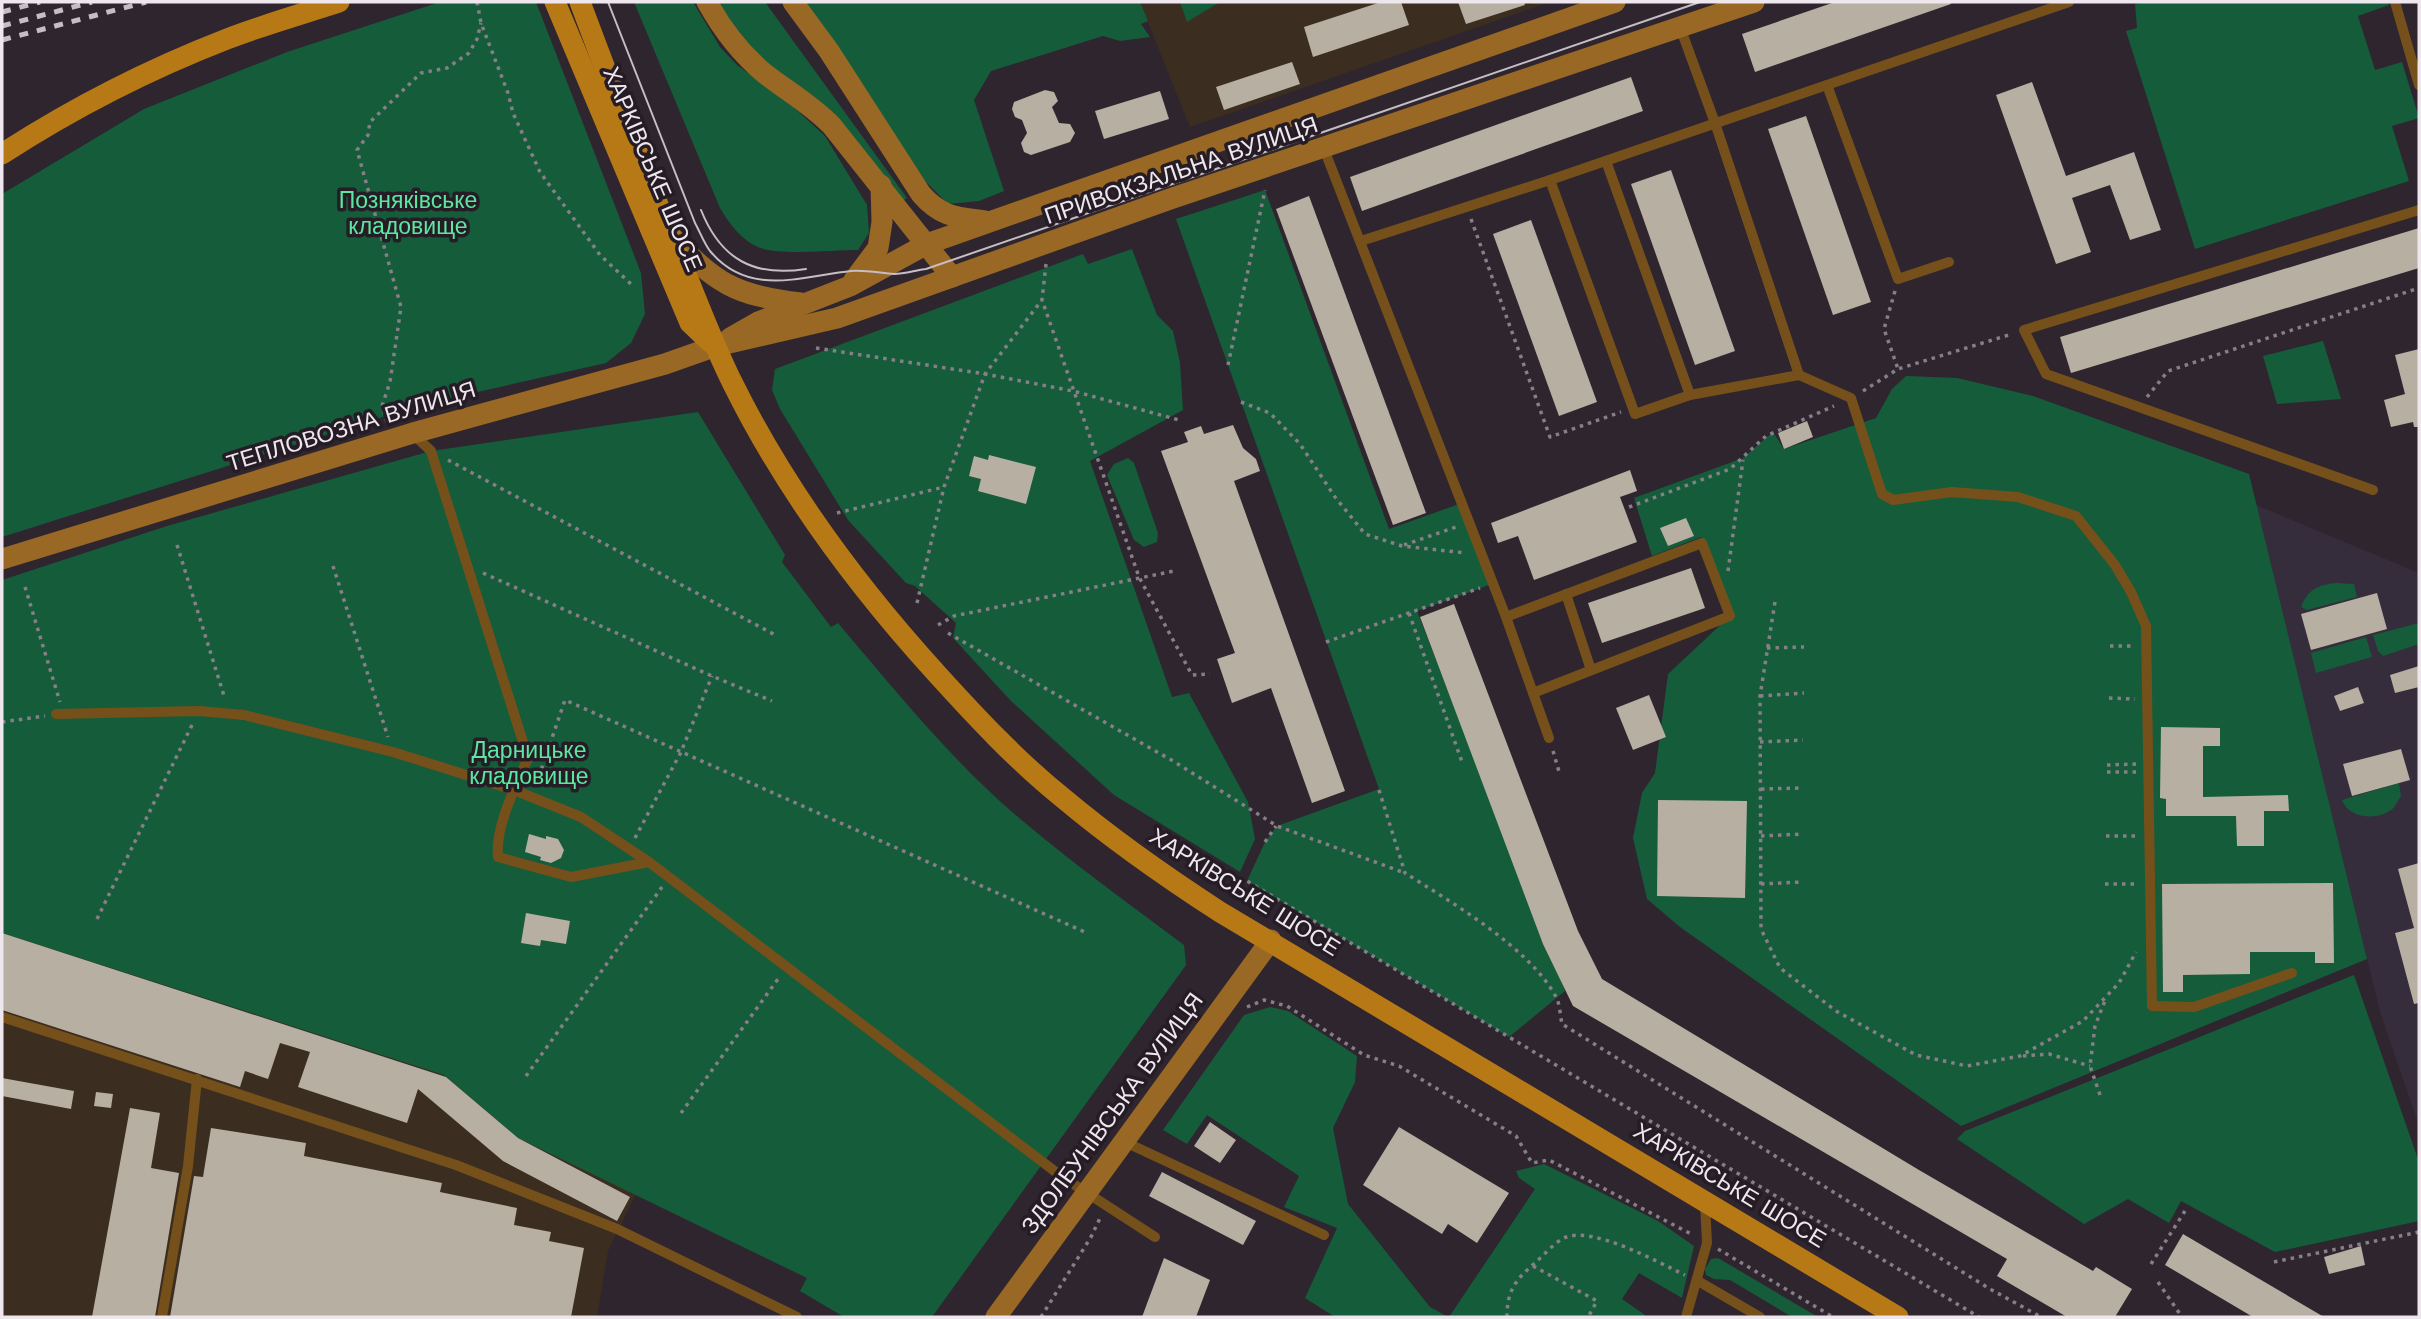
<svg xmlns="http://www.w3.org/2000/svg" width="2421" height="1319" viewBox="0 0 2421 1319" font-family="'Work Sans',sans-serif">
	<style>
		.industrial { fill: #3b2e20 }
		.medical { fill: #352c3c }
		.green { fill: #155c3b }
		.building { fill: #b7afa1 }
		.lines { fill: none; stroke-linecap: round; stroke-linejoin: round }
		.path { stroke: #877f87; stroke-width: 3.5; stroke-dasharray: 3.5 5; stroke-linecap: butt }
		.lane { stroke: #75501b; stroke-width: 10 }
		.secondary { stroke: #986824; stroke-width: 21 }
		.primary { stroke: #b67916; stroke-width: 21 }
		.tram { stroke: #c6bec5; stroke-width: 2 }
		.rail { stroke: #c6bec5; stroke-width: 5; stroke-dasharray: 9 9; stroke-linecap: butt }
		.labels { text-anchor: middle; stroke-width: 7; stroke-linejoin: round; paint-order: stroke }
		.street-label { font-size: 23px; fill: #eee7ed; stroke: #251c25 }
		.park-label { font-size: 23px; fill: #5be7a1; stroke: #251c25 }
	</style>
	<rect width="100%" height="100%" fill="#2f252f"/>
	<!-- industrial -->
	<g class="industrial">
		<path d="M1140 2H1550L1190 127Z"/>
		<path d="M2 933 444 1075 518 1138 636 1194 608 1251 597 1317H2Z"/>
	</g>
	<!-- medical -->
	<path class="medical" d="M2256 505 2419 573V1126L2380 1012Z"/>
	<!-- green -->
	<g class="green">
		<path d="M440 2H536L641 273 645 314 631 343 606 363 424 404 2 537V194L144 109 287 52Z"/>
		<path d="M634 2H693L720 47 737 65 787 101 825 136 867 205 869 233 858 250C833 250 778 256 758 247 741 240 729 223 720 208Z"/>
		<path d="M713 2H765L907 198 900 203 754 60Z"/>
		<path d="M797 2H1140L1148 21 1141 24 1150 37 1120 41 1103 36 991 71 974 100 1004 191 979 201 948 204 925 181Z"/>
		<path d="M1180 2H1220L1187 22Z"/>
		<path d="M2144 2H2388L2389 5 2358 16 2375 70 2402 62 2419 118 2392 126 2409 181 2195 249 2126 31 2137 28 2135 4Z"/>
		<path d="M1265 190 1389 529 1462 503 1492 584 1417 611 1565 991 1509 1037 1247 881 1265 842 1277 826 1379 789 1176 219Z"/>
		<path d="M1132 249 1157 315 1173 331 1180 363 1183 410 1090 461 1172 697 1189 693 1248 802 1255 839 1240 872 1114 795 1011 701 953 638 956 623 915 586 906 583 848 520 780 409 772 390 775 369 1083 254 1088 264Z"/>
		<path d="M2323 341 2341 399 2277 404 2263 356Z"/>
		<path d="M1906 376 1957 378 2033 396 2249 474 2367 959 1961 1126 1680 927 1647 899 1633 838 1642 793 1655 773 1668 674 1730 616 1701 537 1652 556 1634 498 1743 458 1773 432 1784 449 1876 418 1892 389Z"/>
		<path d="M698 412 785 555 782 562 831 627 838 623C893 688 947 755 1011 811 1067 859 1126 902 1184 945L1186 965 932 1317H844L800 1291 807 1278 518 1138 444 1075 2 933V580L167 526 431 451Z"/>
		<path d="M1128 458 1134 463 1158 533 1157 542 1144 547 1134 540 1107 475 1114 464Z"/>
		<path d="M2336 583 2354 584 2357 597 2307 610 2301 607C2308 589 2318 585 2336 583Z"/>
		<path d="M2419 623V644L2383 656 2378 651 2373 635Z"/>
		<path d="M2366 637 2372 657 2316 673 2311 653Z"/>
		<path d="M2399 783 2401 796C2398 800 2395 808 2391 810 2376 821 2348 818 2342 800Z"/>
		<path d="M2354 975 2419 1162V1221L2275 1252 2181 1201 2169 1223 2128 1199 2084 1224 1957 1139 1965 1131Z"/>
		<path d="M1270 1007 1288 1011 1357 1056 1355 1082 1333 1128 1348 1204 1430 1307 1448 1317H1335L1305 1298 1337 1228 1284 1207 1299 1176 1207 1115 1187 1144 1163 1130 1244 1015Z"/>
		<path d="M1544 1164 1658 1221 1694 1246 1682 1298 1639 1273 1622 1299 1645 1315 1644 1317H1449L1535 1189 1519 1178 1516 1171Z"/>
		<path d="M1718 1258 1818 1317H1792L1730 1280 1714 1279 1706 1275 1705 1269 1711 1259Z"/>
	</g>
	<!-- building -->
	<g class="building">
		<path d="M1381 2H1401L1409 25 1313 57 1304 27Z"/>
		<path d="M1458 2H1524L1525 5 1466 24Z"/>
		<path d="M1835 2H1950L1951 4 1755 72 1742 34Z"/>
		<path d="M1292 62 1300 84 1224 110 1216 87Z"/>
		<path d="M1631 77 1643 111 1362 211 1350 177Z"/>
		<path d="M2032 82 2066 176 2134 152 2161 230 2130 240 2110 185 2072 198 2091 252 2056 264 1996 95Z"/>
		<path d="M1045 90 1054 92 1058 101 1052 107 1059 123 1070 124 1075 133 1070 142 1031 155 1024 152 1021 143 1027 133 1022 120 1015 117 1012 109 1014 102Z"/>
		<path d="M1160 91 1169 119 1104 139 1095 111Z"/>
		<path d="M1806 116 1871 302 1833 315 1768 129Z"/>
		<path d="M1671 170 1735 351 1695 365 1631 184Z"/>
		<path d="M1309 196 1426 513 1393 525 1276 209Z"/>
		<path d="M1531 220 1597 402 1559 416 1493 234Z"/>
		<path d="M2419 228V268L2071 373 2060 337Z"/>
		<path d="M2419 349V427H2414L2413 422 2391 427 2384 400 2405 394 2395 355Z"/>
		<path d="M1807 421 1813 437 1784 449 1778 433Z"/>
		<path d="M1233 425 1243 448 1256 459 1260 471 1234 481 1345 791 1312 803 1271 688 1232 703 1217 659 1235 653 1161 451 1188 442 1184 432 1201 426 1204 434Z"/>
		<path d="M989 455 1036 467 1026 504 978 491 981 479 969 476 974 456 988 460Z"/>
		<path d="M1630 470 1637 491 1620 497 1637 542 1534 580 1518 536 1498 543 1491 523Z"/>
		<path d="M1686 518 1694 536 1668 546 1660 528Z"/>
		<path d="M1691 568 1705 608 1602 643 1588 603Z"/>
		<path d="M2377 593 2387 629 2311 650 2301 614Z"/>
		<path d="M1454 604 1578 931 1602 979 1919 1170 2093 1271 2096 1267 2132 1289 2115 1317H2067L1997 1276 2007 1259 1573 1006 1543 944 1420 617Z"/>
		<path d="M2419 666V687L2395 693 2390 675Z"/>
		<path d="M2358 687 2364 703 2340 711 2334 696Z"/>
		<path d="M1649 695 1666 737 1633 750 1616 708Z"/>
		<path d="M2161 727 2220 728V746H2203V797L2288 795 2289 811H2264V846H2237L2236 816H2166V799L2160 798Z"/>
		<path d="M2401 749 2410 780 2352 796 2343 764Z"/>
		<path d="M1658 800 1747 801 1745 898 1657 896Z"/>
		<path d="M529 834 546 839V836L558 839 564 850 561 858 551 863 540 860 541 857 525 852Z"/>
		<path d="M2419 863V1003L2414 1004 2395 933 2414 928 2398 869Z"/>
		<path d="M2333 883 2334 963H2315V952H2250V974L2183 975V992H2163L2162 884Z"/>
		<path d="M526 913 570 921 566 944 541 940 540 946 521 943Z"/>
		<path d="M2 933 446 1077 518 1138 630 1197 617 1221 503 1161 418 1089 407 1123 298 1087 310 1052 280 1043 268 1079 245 1071 240 1087 2 1010Z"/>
		<path d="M2 1078 74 1091 71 1109 2 1096Z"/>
		<path d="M96 1092 113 1094 111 1108 94 1106Z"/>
		<path d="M130 1108 160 1113 151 1168 179 1173 155 1317H92Z"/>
		<path d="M1210 1122 1236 1140 1220 1163 1194 1146Z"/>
		<path d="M1399 1127 1509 1193 1477 1243 1448 1224 1442 1234 1363 1185Z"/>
		<path d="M211 1128 306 1143 304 1156 442 1183 440 1192 517 1208 514 1225 551 1232 549 1241 584 1248 571 1317H170L194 1176 203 1177Z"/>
		<path d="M1162 1172 1256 1221 1243 1245 1149 1196Z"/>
		<path d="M2183 1234 2324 1317H2253L2165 1265Z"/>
		<path d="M2361 1246 2365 1265 2329 1274 2324 1257Z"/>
		<path d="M1164 1258 1210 1280 1196 1317H1142Z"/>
	</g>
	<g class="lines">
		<!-- path -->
		<g class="path">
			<path d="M477 2 481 23 508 93 513 113 540 172 600 255 632 285"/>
			<path d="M1471 219 1550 437 1621 412"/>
			<path d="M1046 264 1042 300 1139 577 1192 675 1210 674"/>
			<path d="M1895 291 1884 329 1898 369"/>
			<path d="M816 348 985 374 1073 391 1179 420"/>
			<path d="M1228 365 1265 190"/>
			<path d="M1863 391 1898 369 2012 334"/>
			<path d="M2147 397 2168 371 2419 288"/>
			<path d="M1241 402 1270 413 1300 444 1335 497 1365 534 1402 546 1466 553"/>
			<path d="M387 422 382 406 390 382 401 307 357 150 368 135 370 122 421 73 447 68 469 53 477 39 481 23"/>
			<path d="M448 460 777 636"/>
			<path d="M1629 507 1730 469 1766 436 1834 406"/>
			<path d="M837 513 944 487"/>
			<path d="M177 545 225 699"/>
			<path d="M1404 545 1456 527"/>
			<path d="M333 566 388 737"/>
			<path d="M1728 571 1743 460"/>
			<path d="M483 573 712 676 772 701"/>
			<path d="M25 587 60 702"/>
			<path d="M1775 602 1760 696 1761 929 1780 968 1836 1011 1916 1055 1967 1066 2020 1056 2083 1021 2119 983 2136 952"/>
			<path d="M917 603 944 487 985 374 1042 300"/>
			<path d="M1409 613 1462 762"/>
			<path d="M938 625 954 616 1174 571"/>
			<path d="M948 633 1173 761 1277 826 1405 873"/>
			<path d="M1326 642 1480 588"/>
			<path d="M2110 646H2134"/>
			<path d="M1767 648 1804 647"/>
			<path d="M1760 696 1804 693"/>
			<path d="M2109 698 2135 699"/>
			<path d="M2 722 45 716"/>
			<path d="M1760 742 1803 740"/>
			<path d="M1553 751 1560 775"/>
			<path d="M2107 765 2137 764"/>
			<path d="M2107 772H2137"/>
			<path d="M536 785 565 700 1087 933"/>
			<path d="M1761 789 1803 788"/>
			<path d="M1379 790 1405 873C1451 902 1530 948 1556 997 1560 1004 1560 1015 1562 1024L1990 1289 2041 1317"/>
			<path d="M1761 836 1803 834"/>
			<path d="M2106 836H2136"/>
			<path d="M635 838 681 752 712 676"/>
			<path d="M1265 842 1276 826"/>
			<path d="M1239 881H1247L1979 1317"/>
			<path d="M1761 884 1802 882"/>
			<path d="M2105 884H2138"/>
			<path d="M97 919 193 723"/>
			<path d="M1247 1007 1264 1000 1287 1006 1364 1055 1399 1066 1516 1136 1532 1163 1549 1160 1693 1235"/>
			<path d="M2023 1056 2049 1054 2090 1066"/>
			<path d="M526 1076 662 887"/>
			<path d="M2100 1095 2090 1066 2095 1026 2106 998"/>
			<path d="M681 1113 778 979"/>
			<path d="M1718 1249 1833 1317"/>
			<path d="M2274 1262 2419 1232"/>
			<path d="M2151 1264 2185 1211"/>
			<path d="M1533 1266 1597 1301 1588 1317"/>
			<path d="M2158 1282 2182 1317"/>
			<path d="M1041 1317 1091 1237 1101 1216"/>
			<path d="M1507 1317C1507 1291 1515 1280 1535 1263 1544 1255 1554 1243 1564 1238 1592 1225 1657 1262 1685 1275"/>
		</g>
		<!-- lane -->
		<g class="lane">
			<path d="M2395 2 2419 85"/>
			<path d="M1680 27 1715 123 1799 375 1851 398 1882 494 1893 500 1952 492 2018 497 2076 516 2115 565 2131 592 2146 626 2152 1006 2194 1007 2292 973"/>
			<path d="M1827 85 1898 279 1949 262"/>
			<path d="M1324 149 1506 617 1549 738"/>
			<path d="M1606 161 1690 395"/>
			<path d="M1550 180 1635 414 1690 395 1799 375"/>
			<path d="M1361 241 1550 180 2069 2"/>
			<path d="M413 434 431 451 528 758C516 786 495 826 498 857L571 877 649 862 1061 1176 1155 1237"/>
			<path d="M2373 490 2046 374 2024 330 2419 210"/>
			<path d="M1566 594 1591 670"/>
			<path d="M1506 617 1702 543 1730 616 1533 693"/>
			<path d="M56 714 199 711 244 715 393 752 514 790 581 817 649 862"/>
			<path d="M2 1017 456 1165 617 1229 797 1317"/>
			<path d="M1125 1142 1324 1235"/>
			<path d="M1698 1281 1760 1317"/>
			<path d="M162 1317 188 1166 197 1079"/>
			<path d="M1686 1317 1707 1243 1705 1204"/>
		</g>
		<!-- secondary -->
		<g class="secondary">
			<path d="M707 2C722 29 740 53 764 73 787 91 812 105 832 126L952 277"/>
			<path d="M793 2 829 51 921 194C941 217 956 217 985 221"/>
			<path d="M670 235C715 283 735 296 801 303"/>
			<path d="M854 280 878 248 882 222 881 185"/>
			<path d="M730 338 758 322 850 286 927 244 1615 2"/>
			<path d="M2 559 413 433 665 364 716 346 837 318 1170 199 1754 2"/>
			<path d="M996 1317 1271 940"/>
		</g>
		<!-- primary -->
		<g class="primary">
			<path d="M555 2 690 323 711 343"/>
			<path d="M580 2C614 93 649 184 686 274 701 311 715 348 733 384 786 491 856 585 937 674 976 717 1017 761 1063 798 1113 840 1166 877 1220 912L1898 1317"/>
			<path d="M2 154C73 108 147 70 227 39 263 25 302 14 339 2"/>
		</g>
		<!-- tram -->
		<g class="tram">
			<path d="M608 2 695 223C700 232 704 243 710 251 749 298 802 276 851 271 866 270 880 273 894 274 905 274 916 270 926 269L1700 2"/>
			<path d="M701 210C721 260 754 277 806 269"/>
		</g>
		<!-- rail -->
		<g class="rail">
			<path d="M2 12 40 2"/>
			<path d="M2 26 92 2"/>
			<path d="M2 40 146 2"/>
		</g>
	</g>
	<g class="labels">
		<!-- street labels -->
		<g class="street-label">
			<text transform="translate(653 169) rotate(67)" y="8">ХАРКІВСЬКЕ ШОСЕ</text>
			<text transform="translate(1181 170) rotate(-19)" y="8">ПРИВОКЗАЛЬНА ВУЛИЦЯ</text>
			<text transform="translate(351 426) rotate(-17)" y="8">ТЕПЛОВОЗНА ВУЛИЦЯ</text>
			<text transform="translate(1245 892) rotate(32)" y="8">ХАРКІВСЬКЕ ШОСЕ</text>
			<text transform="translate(1112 1113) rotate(-54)" y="8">ЗДОЛБУНІВСЬКА ВУЛИЦЯ</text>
			<text transform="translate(1730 1185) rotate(31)" y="8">ХАРКІВСЬКЕ ШОСЕ</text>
		</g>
		<!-- park labels -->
		<g class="park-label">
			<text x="408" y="208">Позняківське<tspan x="408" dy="26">кладовище</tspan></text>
			<text x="529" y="758">Дарницьке<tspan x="529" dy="26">кладовище</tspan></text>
		</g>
	</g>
	<!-- border -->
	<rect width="2421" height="1319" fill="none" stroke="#eee7ed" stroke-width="7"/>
</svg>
